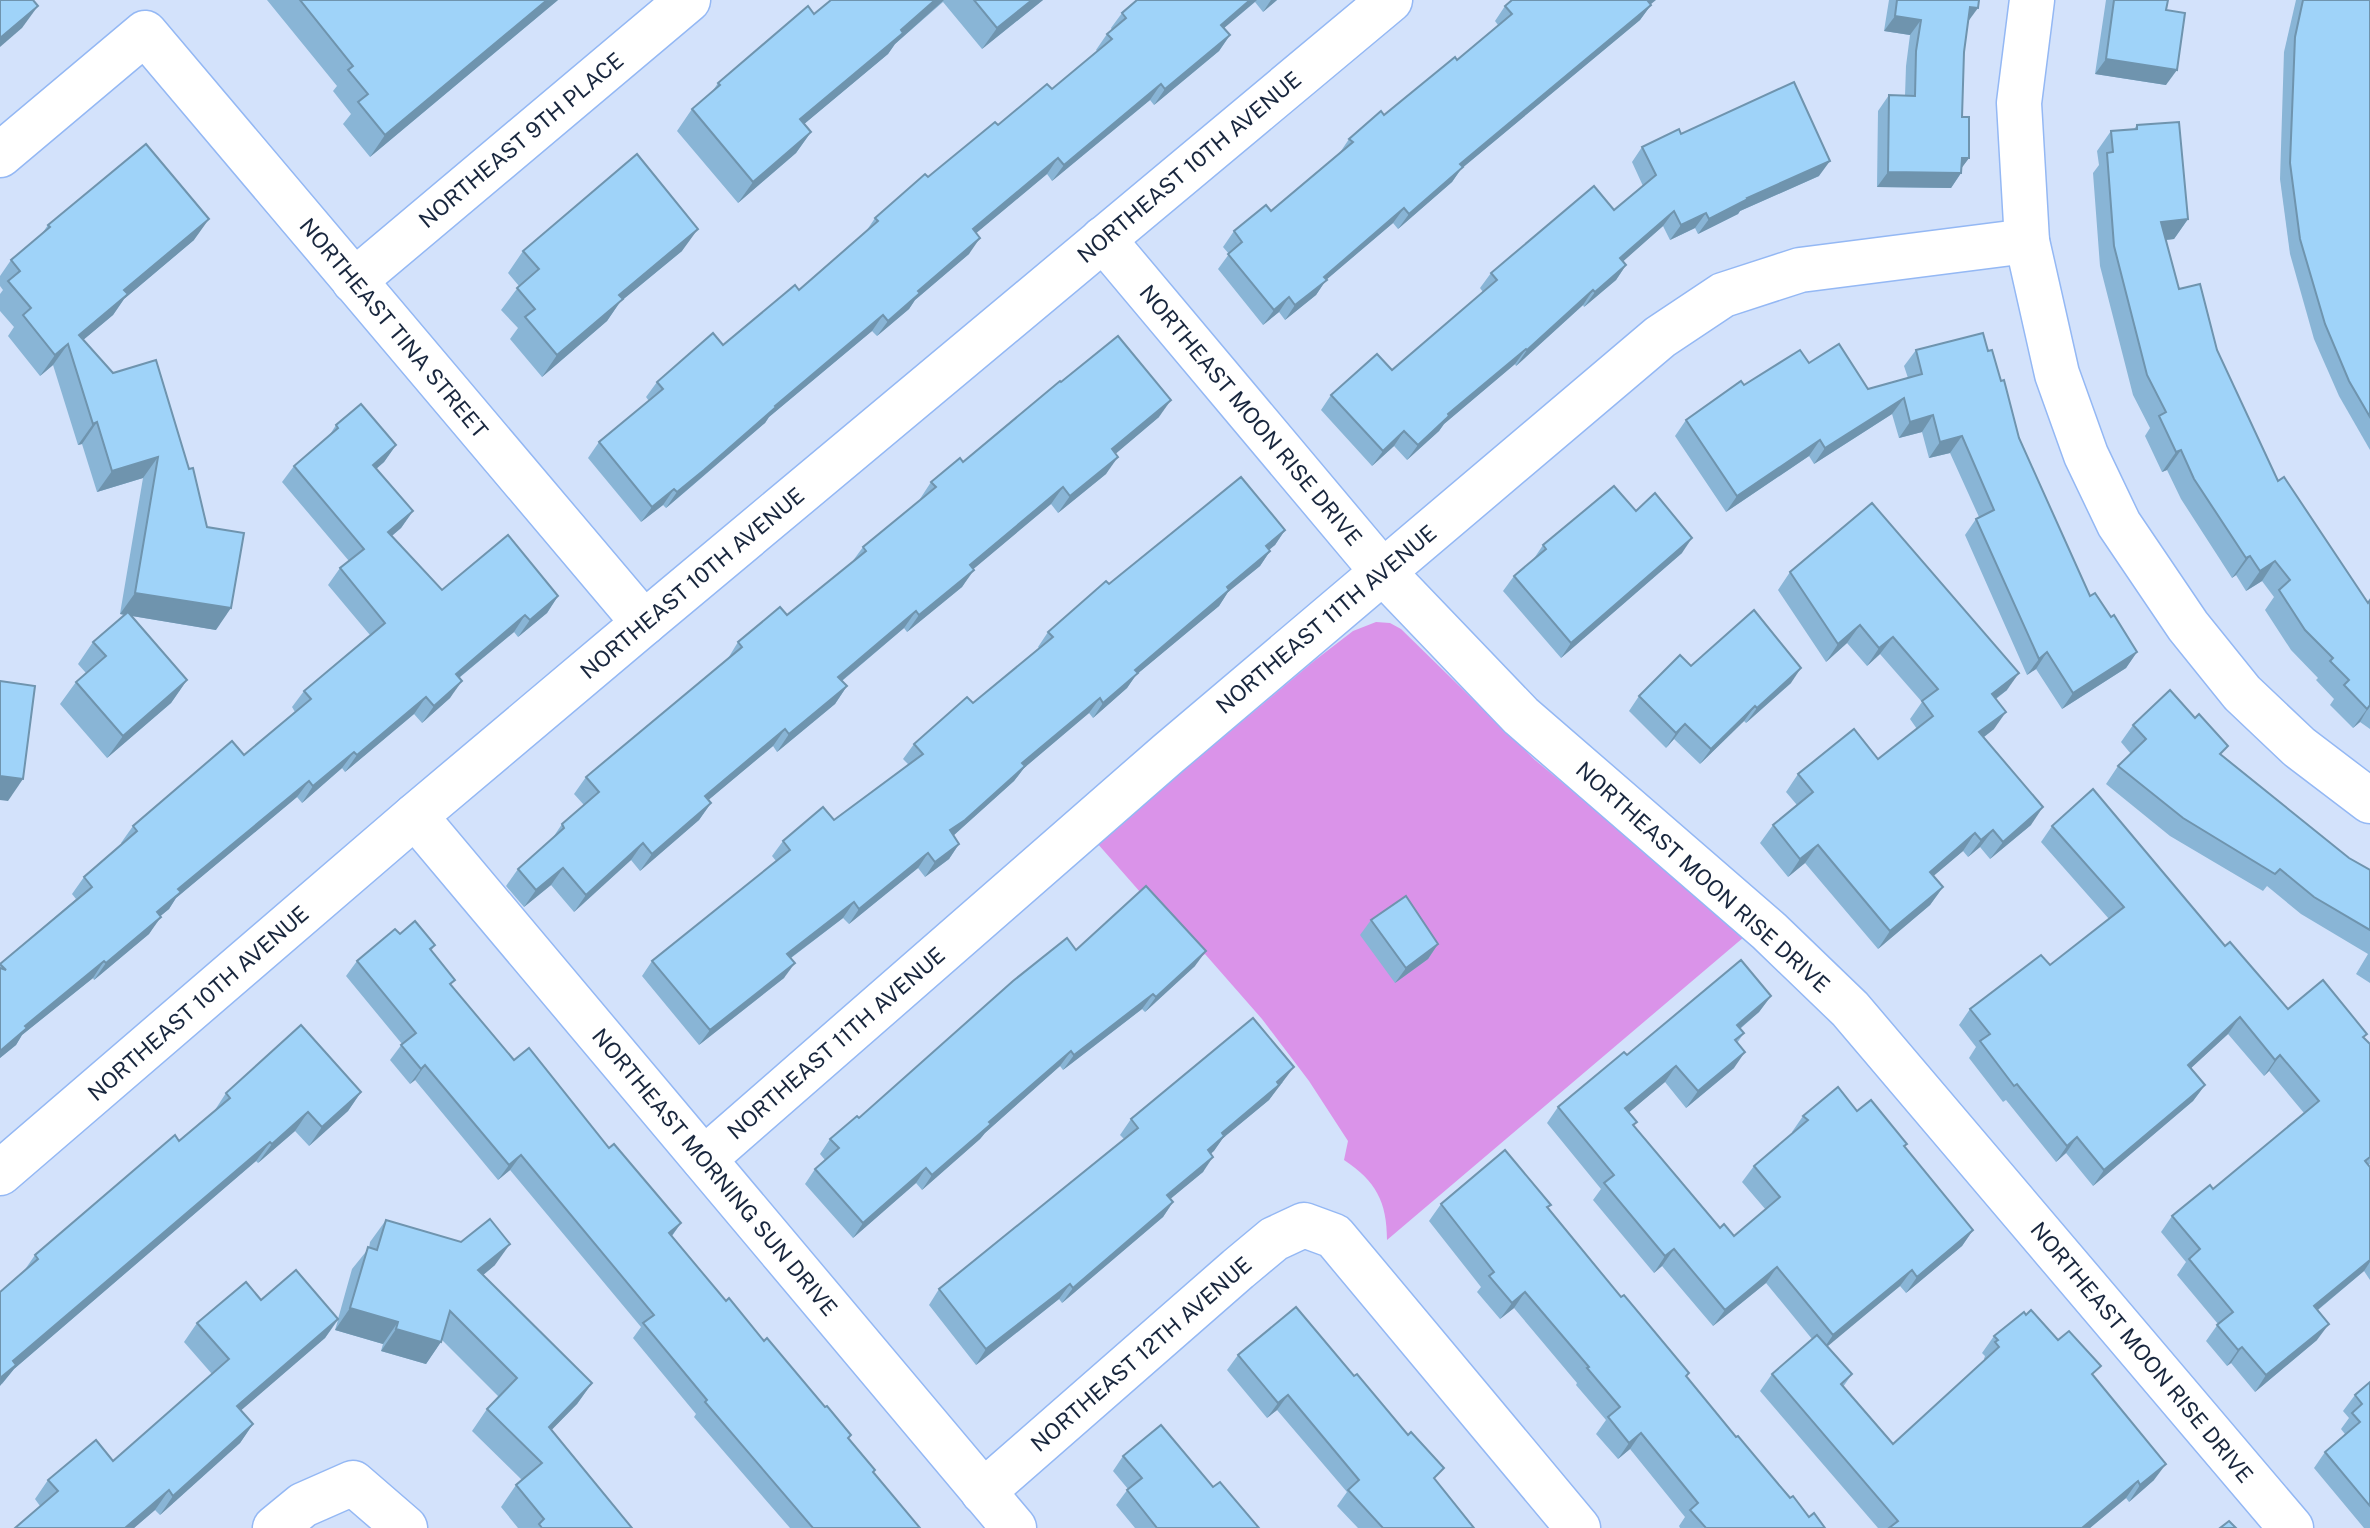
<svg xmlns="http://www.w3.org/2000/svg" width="2370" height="1528" viewBox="0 0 2370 1528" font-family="'Public Sans',sans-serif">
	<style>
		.green { fill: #da93e9 }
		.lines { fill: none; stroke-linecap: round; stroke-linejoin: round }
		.minor-casing { stroke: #94b8f4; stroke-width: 47 }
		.minor { stroke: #fff; stroke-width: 44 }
		.wall { fill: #89b5d6 }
		.shaded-wall { fill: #6f94ae }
		.building { fill: #9fd3f9; stroke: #6f94ae; stroke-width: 2 }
		.labels { text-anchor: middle; stroke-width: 6; stroke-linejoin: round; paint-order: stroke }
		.street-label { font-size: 22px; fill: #19273e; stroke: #fff }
	</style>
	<rect width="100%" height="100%" fill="#d3e2fb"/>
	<!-- green -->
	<path class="green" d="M1376 622 1390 623 1401 629 1535 760 1619 829 1744 937 1387 1240C1387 1202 1376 1181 1344 1160L1348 1141 1309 1081 1262 1019 1205 954 1199 959 1097 843 1314 661 1353 631Z"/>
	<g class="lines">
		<!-- minor casing -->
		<g class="minor-casing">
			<g id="minor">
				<path d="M2032 0 2019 103 2027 241 2057 374 2086 455 2119 524 2188 626 2242 693 2299 747 2370 801"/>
				<path d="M0 155 145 33 644 623"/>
				<path d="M1103 239 1382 571 1521 716 1769 931 1850 1009 2291 1528"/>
				<path d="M354 281 688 0"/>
				<path d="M415 816 1014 1528"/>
				<path d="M704 1159 1169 753 1660 337 1723 295 1800 270 2027 241"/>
				<path d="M0 1173 415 816 644 623 1390 0"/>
				<path d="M983 1492 1238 1269 1274 1239 1304 1225 1334 1236 1578 1528"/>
				<path d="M275 1528 303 1505 353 1483 405 1528"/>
			</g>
		</g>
		<!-- minor -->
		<use href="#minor" class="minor"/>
	</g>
	<!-- wall -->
	<g class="wall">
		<path d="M267 0H558L370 157 343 124 351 114 333 91 337 86Z"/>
		<path d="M831 0H1043L982 49 943 2 895 44 888 54 804 124 811 132 796 153 738 203 677 131 692 109 712 92 718 83 814 14Z"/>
		<path d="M1137 0H1277L1263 12 1255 2 1224 28 1230 35 1219 51 1154 105 1150 100 1052 181 1047 174 976 233 969 254 915 300 909 309 877 336 872 331 769 417 765 423 692 486 666 508 663 505 641 522 588 458 599 442 649 401 646 397 657 382 723 345 799 290 865 233 875 218 998 125 1052 89 1097 51 1096 50 1107 34 1112 30 1111 28 1122 13Z"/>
		<path d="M1889 0H1979L1968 22 1964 52 1962 117 1969 158 1961 168V173L1951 188 1877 187 1878 111 1889 95 1905 96 1906 66 1910 35 1884 31Z"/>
		<path d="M2106 0H2168L2166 10V85L2095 74Z"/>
		<path d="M2296 0H2370V450L2339 396 2314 339 2290 254 2280 179 2284 52Z"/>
		<path d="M1651 5 1640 20 1461 169 1452 182 1398 229 1393 223 1326 280 1316 295 1285 320 1279 312 1263 325 1218 269 1229 254 1223 247 1234 231 1271 211 1339 154 1349 139 1384 115 1457 60 1498 25 1495 21 1505 6Z"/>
		<path d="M2137 125 2188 219 2174 239 2166 240 2179 289 2217 350 2278 481 2368 603 2370 600V729L2360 722 2353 728 2330 705 2334 699 2316 680 2318 678 2291 650 2265 610 2274 597 2262 581 2246 591 2236 575 2232 578 2181 499 2167 470 2162 472 2145 436 2150 428 2133 395 2100 266 2093 173 2099 165 2097 151 2111 131 2134 129Z"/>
		<path d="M1681 134 1819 176 1740 211 1738 214 1698 234 1695 228 1670 240 1663 226 1623 261 1626 265 1616 280 1584 307 1583 305 1516 366 1515 364 1444 424 1439 431 1407 460 1394 446 1372 466 1321 410 1331 395 1392 370 1483 292 1480 288 1491 273 1614 210 1643 186 1632 162 1642 147Z"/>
		<path d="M48 225 194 240 124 299 113 315 83 340 113 373 156 360 216 630 132 616 187 680 171 703 107 758 60 704 76 682 86 673 78 664 93 642 124 615 120 614 143 478 97 492 82 444 78 445 53 365 40 376 8 336 14 327 0 311V294L3 290 0 286V276L11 260 41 235Z"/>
		<path d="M523 251H682L620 302 607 321 542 377 510 339 518 328 501 310 519 286 508 273Z"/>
		<path d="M1916 350 1988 351 2001 381 2019 438 2090 596 2111 617 2137 652 2126 668 2062 709 2036 669 2027 675 1965 535 1976 519 1979 517 1950 453 1929 458 1922 432 1899 438 1892 414 1814 464 1809 456 1726 512 1675 436 1686 420 1744 385 1868 389 1908 378 1904 366Z"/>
		<path d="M1061 382 1159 417 1115 454 1106 474 1058 513 1051 504 973 569 962 587 907 632 904 628 842 681 847 686 835 704 777 752 773 746 708 800 711 803 699 820 640 871 631 860 574 912 551 885 524 907 506 886 518 869 552 839 562 824 584 805 574 794 586 777 727 660 738 642 787 615 852 562 863 547 920 500V499L931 482 963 462Z"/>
		<path d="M336 425 396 445 384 462 376 469 413 511 401 528 392 536 442 590 558 596 547 613 518 637 514 632 459 678 450 698 422 723 414 714 345 772 342 768 302 803 297 797 176 898 169 909 160 916 149 934 94 980 93 978 22 1035 16 1045 0 1058V964L76 899 72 894 84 877 122 844 121 843 133 826 244 755 295 712 292 707 304 691 370 635 328 585 340 568 349 561 282 482 294 466 329 436Z"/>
		<path d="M1636 511 1682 553 1561 658 1503 591 1514 576 1533 560 1543 545Z"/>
		<path d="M1285 530 1275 545 1269 549 1270 551 1260 566 1228 592 1219 606 1136 675 1127 688 1093 718 1089 713 1024 768 1014 781 953 836 959 844 949 859 925 877 918 868 849 924 843 918 791 958 784 978 699 1045 642 976 652 961 776 861 772 856 783 841 834 820 909 765 903 759 914 744 973 703 1039 648 1038 647 1048 632 1109 584Z"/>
		<path d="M1790 572 2007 690 1996 699 1994 729 1984 737 2031 825 1990 859 1980 847 1968 857 1963 851 1933 876 1943 887 1930 905 1878 949 1805 863 1788 877 1760 843 1773 825 1797 805 1786 792 1798 774 1878 759 1917 729 1910 719 1922 702 1880 654 1867 666 1847 643 1826 662 1778 590Z"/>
		<path d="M1691 666 1791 683 1746 723 1744 721 1700 764 1674 739 1666 748 1629 711 1639 696Z"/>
		<path d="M2133 725 2222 755 2349 858 2370 870V983L2356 974 2368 954 2301 914 2267 886 2263 891 2170 836 2106 784 2118 766 2131 754 2121 742Z"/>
		<path d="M2052 826 2225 946 2288 1009 2367 1034 2364 1038 2370 1044V1164L2368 1165 2370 1167V1280L2364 1271 2318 1310 2317 1340 2255 1392 2231 1363 2227 1366 2206 1341 2218 1324 2177 1275 2186 1262 2161 1232 2172 1216 2213 1189 2304 1113 2269 1071 2264 1076 2228 1034 2191 1068 2205 1085 2193 1101 2093 1186 2066 1153 2056 1162 2006 1100 2003 1102 1969 1058 1976 1047 1959 1025 1970 1009 2050 965 2109 919 2041 842Z"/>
		<path d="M1371 920 1438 944 1428 959 1395 983 1360 935Z"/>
		<path d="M400 934 435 945 431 951 451 985 514 1060 609 1148 681 1223 672 1236 726 1301 848 1439 873 1472 920 1528H790L694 1417 696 1414 633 1338 641 1327 510 1170 498 1180 415 1080 410 1084 390 1060 402 1044 346 976 357 961Z"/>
		<path d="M1076 950 1195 966 1145 1012 1142 1009 1063 1070 1060 1066 985 1133 980 1139 922 1190 916 1183 853 1238 805 1184 815 1169 825 1160 820 1154 830 1139 859 1118Z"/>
		<path d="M1771 996 1759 1012 1740 1029 1744 1033 1737 1043 1734 1068 1686 1108 1665 1082 1629 1112 1634 1126 1720 1228 1734 1236 1766 1210 1742 1182 1754 1166 1793 1133 1792 1132 1803 1116 1857 1111 1905 1147 1973 1230 1962 1246 1906 1293 1900 1286 1827 1346 1852 1374 1843 1387 1893 1444 1984 1360V1359L1985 1356 1982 1353 1994 1336 2058 1340 2094 1376 2154 1480 2129 1502 2126 1498 2090 1528H1878L1760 1391 1772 1374 1812 1339 1766 1283 1713 1326 1662 1266 1654 1273 1593 1200 1601 1189 1547 1123 1558 1107 1627 1055Z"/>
		<path d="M1283 1082 1278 1087 1269 1100 1223 1138 1211 1154 1203 1172 1170 1199 1173 1202 1163 1217 1062 1303 1059 1299 976 1365 929 1305 939 1289 1124 1139 1120 1135 1131 1119Z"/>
		<path d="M361 1092 348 1111 309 1146 295 1131 258 1163 256 1161 14 1369 2 1384 24 1271 35 1255 213 1113 226 1093Z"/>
		<path d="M1441 1204 1551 1205 1548 1208 1736 1437 1809 1517 1825 1528H1680L1679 1526 1685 1517 1630 1449 1618 1459 1596 1434 1606 1420 1576 1385 1577 1383 1514 1308 1500 1319 1477 1292 1481 1287 1429 1221Z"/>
		<path d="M386 1220 495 1265 483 1275 592 1383 577 1404 551 1430 632 1528H518L501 1507 516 1485 522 1480 472 1431 487 1409 499 1397 442 1340 426 1364 381 1351 383 1344 335 1330 338 1320 325 1338 241 1410 253 1424 240 1443 160 1515 155 1510 134 1528H15L40 1506 35 1499 48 1480 113 1461 212 1374 184 1342 197 1323 261 1300 338 1319 352 1269 369 1248 370 1242Z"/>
		<path d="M1238 1355 1436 1480 1474 1528H1358L1337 1506 1347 1492 1277 1410 1267 1418 1227 1370Z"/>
		<path d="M2370 1382V1528H2364L2314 1468 2325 1452 2345 1434 2341 1429 2349 1418 2343 1411 2355 1395Z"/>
		<path d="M1123 1456 1213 1487 1259 1528H1135L1116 1505 1128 1489 1113 1471Z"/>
	</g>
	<!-- shaded-wall -->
	<g class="shaded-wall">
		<path d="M547 0H558L370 157 385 135Z"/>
		<path d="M935 0H944L895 44 888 54 785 140 800 119Z"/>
		<path d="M1032 0H1043L982 49 997 28Z"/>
		<path d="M1250 0H1257L1210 40 1221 25Z"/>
		<path d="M1271 0H1277L1263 12Z"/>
		<path d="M1649 0H1656L1645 9 1651 5 1640 20 1461 169 1452 182 1398 229 1409 214 1460 164Z"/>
		<path d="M38 6 22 28 0 47V38Z"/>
		<path d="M1970 7 1978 8 1967 23Z"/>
		<path d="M1895 16 1921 20 1910 35 1884 31Z"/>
		<path d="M1230 35 1219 51 1154 105 1165 89Z"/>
		<path d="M2106 59 2177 70 2166 85 2095 74Z"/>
		<path d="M1161 84 1150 100 1052 181 1064 165Z"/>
		<path d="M811 132 796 153 738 203 753 182Z"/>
		<path d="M1058 158 1047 174 962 245 973 229Z"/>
		<path d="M1962 158H1969L1958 173H1961L1951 188 1877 187 1888 172Z"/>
		<path d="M1830 161 1819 176 1740 211 1738 214 1698 234 1709 219 1747 198Z"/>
		<path d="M1404 208 1393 223 1326 280 1316 295 1285 320 1295 305 1324 277Z"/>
		<path d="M1674 211 1663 226 1610 273 1620 258Z"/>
		<path d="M1706 213 1695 228 1670 240 1681 225Z"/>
		<path d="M209 219 194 240 124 299 113 315 70 351 79 335 124 290Z"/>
		<path d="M2188 219 2174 239 2147 242 2161 222Z"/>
		<path d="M698 229 682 251 620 302 607 321 542 377 557 355 619 295Z"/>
		<path d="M980 238 969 254 915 300 909 309 877 336 888 321 918 291Z"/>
		<path d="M1626 265 1616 280 1584 307 1595 292Z"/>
		<path d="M1593 290 1583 305 1516 366 1527 350Z"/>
		<path d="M1289 297 1279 312 1263 325 1274 310Z"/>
		<path d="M883 315 872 331 769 417 765 423 666 508 677 492 775 406Z"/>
		<path d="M68 344 53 365 40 376 55 355Z"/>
		<path d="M1526 349 1515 364 1444 424 1439 431 1407 460 1418 445 1448 414Z"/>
		<path d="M1904 398 1892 414 1814 464 1825 448Z"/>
		<path d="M1171 400 1159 417 1100 467 1112 449Z"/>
		<path d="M1933 415 1922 432 1899 438 1910 422Z"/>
		<path d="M97 422 82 444 78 445 93 424Z"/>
		<path d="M1404 431 1394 446 1372 466 1383 451Z"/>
		<path d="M1962 436 1950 453 1929 458 1940 442Z"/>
		<path d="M1820 440 1809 456 1726 512 1737 496Z"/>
		<path d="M396 445 384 462 361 482 373 465Z"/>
		<path d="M2181 450 2167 470 2162 472 2176 452Z"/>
		<path d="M158 457 143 478 97 492 112 471Z"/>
		<path d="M1118 457 1106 474 1058 513 1070 496Z"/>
		<path d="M1063 487 1051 504 958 582 970 565Z"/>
		<path d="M674 489 663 505 641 522 652 507Z"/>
		<path d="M413 511 401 528 376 549 388 532Z"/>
		<path d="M1285 530 1275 545 1256 561 1266 546Z"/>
		<path d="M1692 538 1682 553 1561 658 1571 643Z"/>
		<path d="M1270 551 1260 566 1228 592 1219 606 1136 675 1127 688 1093 718 1103 703 1135 670 1227 587Z"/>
		<path d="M2250 556 2236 575 2232 578 2246 558Z"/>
		<path d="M2275 561 2262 581 2246 591 2260 571Z"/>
		<path d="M974 570 962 587 907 632 919 615Z"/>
		<path d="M135 593 231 608 216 630 120 614Z"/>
		<path d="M558 596 547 613 518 637 530 620Z"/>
		<path d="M916 611 904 628 826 694 838 677Z"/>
		<path d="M525 615 514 632 444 690 456 674Z"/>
		<path d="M1860 625 1847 643 1826 662 1838 644Z"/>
		<path d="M1893 637 1880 654 1867 666 1879 648Z"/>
		<path d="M2047 652 2036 669 2027 675 2039 659Z"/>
		<path d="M2137 652 2126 668 2062 709 2073 693Z"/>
		<path d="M1801 668 1791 683 1746 723 1757 708Z"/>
		<path d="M2019 673 2007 690 1979 711 1992 694Z"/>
		<path d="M187 680 171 703 107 758 123 736Z"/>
		<path d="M462 681 450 698 422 723 434 706Z"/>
		<path d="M847 686 835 704 777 752 789 734Z"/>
		<path d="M426 697 414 714 345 772 357 755Z"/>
		<path d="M1100 698 1089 713 1024 768 1014 781 954 835 939 846 950 830 1022 763Z"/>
		<path d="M2370 705 2360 722 2353 728 2367 709Z"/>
		<path d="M1755 706 1744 721 1700 764 1711 749Z"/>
		<path d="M2006 712 1994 729 1967 750 1979 732Z"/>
		<path d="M1685 724 1674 739 1666 748 1676 733Z"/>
		<path d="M785 729 773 746 693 813 705 796Z"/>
		<path d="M354 752 342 768 302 803 313 786Z"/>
		<path d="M0 776 23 779 8 801 0 800Z"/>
		<path d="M309 781 297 797 176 898 169 909 145 929 157 912 178 889Z"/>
		<path d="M711 803 699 820 640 871 652 854Z"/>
		<path d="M2043 807 2031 825 1990 859 2003 842Z"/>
		<path d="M1993 830 1980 847 1968 857 1981 840Z"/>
		<path d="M1975 833 1963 851 1917 890 1930 872Z"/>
		<path d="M643 843 631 860 574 912 586 895Z"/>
		<path d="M959 844 949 859 925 877 935 862Z"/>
		<path d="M1818 845 1805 863 1788 877 1800 859Z"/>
		<path d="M928 853 918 868 849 924 859 909Z"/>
		<path d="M563 868 551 885 524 907 536 890Z"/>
		<path d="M1943 887 1930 905 1878 949 1890 931Z"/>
		<path d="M854 902 843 918 776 969 787 954Z"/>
		<path d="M161 917 149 934 94 980 106 963Z"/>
		<path d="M1438 944 1428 959 1395 983 1406 968Z"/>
		<path d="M1206 951 1195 966 1145 1012 1156 997Z"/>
		<path d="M104 961 93 978 22 1035 16 1045 0 1058V1051L25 1026Z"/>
		<path d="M795 963 784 978 699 1045 710 1030Z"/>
		<path d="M1153 994 1142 1009 1063 1070 1074 1055Z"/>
		<path d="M1771 996 1759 1012 1725 1041 1737 1025Z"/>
		<path d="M2240 1017 2228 1034 2177 1081 2188 1065Z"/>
		<path d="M1071 1051 1060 1066 985 1133 980 1139 922 1190 932 1175 989 1122Z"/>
		<path d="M1745 1052 1734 1068 1686 1108 1698 1091Z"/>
		<path d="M2280 1055 2269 1071 2264 1076 2275 1060Z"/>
		<path d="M425 1065 415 1080 410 1084 421 1069Z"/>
		<path d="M1676 1066 1665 1082 1614 1125 1625 1108Z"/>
		<path d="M1294 1067 1269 1100 1223 1138 1214 1151 1197 1165 1222 1133Z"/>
		<path d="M2205 1085 2193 1101 2093 1186 2104 1170Z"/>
		<path d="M361 1092 348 1111 309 1146 322 1127Z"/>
		<path d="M308 1112 295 1131 258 1163 272 1144Z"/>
		<path d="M2077 1137 2066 1153 2056 1162 2067 1146Z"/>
		<path d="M270 1142 256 1161 14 1369 0 1386V1378L13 1361Z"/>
		<path d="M521 1155 510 1170 498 1180 509 1165Z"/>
		<path d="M1213 1157 1203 1172 1157 1210 1167 1195Z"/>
		<path d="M926 1168 916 1183 853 1238 863 1223Z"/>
		<path d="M1173 1202 1163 1217 1062 1303 1073 1288Z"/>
		<path d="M681 1223 670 1238 669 1233Z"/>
		<path d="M1973 1230 1962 1246 1906 1293 1917 1277Z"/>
		<path d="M510 1244 495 1265 463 1292 478 1270Z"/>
		<path d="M1674 1249 1662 1266 1654 1273 1665 1256Z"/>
		<path d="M2370 1260V1262L2364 1271 2303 1322 2314 1306Z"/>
		<path d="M1777 1267 1766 1283 1713 1326 1725 1310Z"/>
		<path d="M1912 1270 1900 1286 1822 1351 1833 1335Z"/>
		<path d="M1070 1284 1059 1299 976 1365 986 1349Z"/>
		<path d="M1525 1292 1514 1308 1500 1319 1512 1303Z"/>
		<path d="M350 1308 398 1322 383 1344 335 1330Z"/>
		<path d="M338 1319 325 1338 224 1425 237 1406Z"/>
		<path d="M2329 1324 2317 1340 2255 1392 2266 1375Z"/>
		<path d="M396 1329 441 1342 426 1364 381 1351Z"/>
		<path d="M2242 1347 2231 1363 2227 1366 2238 1350Z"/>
		<path d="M592 1383 577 1404 533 1449 549 1427Z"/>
		<path d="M1288 1395 1277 1410 1267 1418 1278 1403Z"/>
		<path d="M253 1424 240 1443 160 1515 173 1496Z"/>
		<path d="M1641 1433 1630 1449 1618 1459 1629 1443Z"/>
		<path d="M2166 1464 2154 1480 2129 1502 2140 1485Z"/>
		<path d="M2138 1481 2126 1498 2090 1528H2082Z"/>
		<path d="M169 1490 155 1510 134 1528H125Z"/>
	</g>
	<!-- building -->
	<g class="building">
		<path d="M0 0H33L38 6 0 38Z"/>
		<path d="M300 0H547L385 135 358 102 368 94 348 70 353 66Z"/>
		<path d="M831 0H935L901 30 903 33 800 119 811 132 753 182 692 109 720 85 718 83 808 6 814 14Z"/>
		<path d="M974 0H1032L997 28Z"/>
		<path d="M1137 0H1250L1221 25 1230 35 1165 89 1161 84 1064 165 1058 158 973 229 980 238 918 291 920 293 888 321 883 315 775 406 776 407 704 470 677 492 674 489 652 507 599 442 663 389 657 382 713 333 723 345 795 285 799 290 878 221 875 218 925 174 928 177 995 122 998 125 1047 84 1052 89 1112 39 1107 34 1126 18 1122 13Z"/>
		<path d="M1512 0H1649L1648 1 1651 5 1460 164 1463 167 1409 214 1404 208 1324 277 1327 280 1295 305 1289 297 1274 310 1228 254 1242 242 1234 231 1266 205 1271 211 1353 142 1349 139 1381 111 1384 115 1455 57 1457 60 1512 14 1505 6Z"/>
		<path d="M1897 0H1979L1978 8 1970 7 1964 52 1962 117H1969V158H1962L1961 173 1888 172 1889 95 1915 96 1916 51 1921 20 1895 16Z"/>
		<path d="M2114 0H2168L2166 10 2185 13 2177 70 2106 59Z"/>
		<path d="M2303 0H2370V417L2349 381 2325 324 2300 239 2290 163 2295 37Z"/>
		<path d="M1794 82 1830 161 1747 198 1748 199 1709 219 1706 213 1681 225 1674 211 1620 258 1626 265 1595 292 1593 290 1527 350 1526 349 1448 414 1449 416 1418 445 1404 431 1383 451 1331 395 1377 354 1392 370 1497 280 1491 273 1594 186 1614 210 1656 175 1642 147 1679 129 1681 134Z"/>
		<path d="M2179 122 2188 219 2161 222 2179 289 2200 284 2217 350 2278 481 2284 477 2368 603 2370 600V705L2367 709 2344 685 2349 680 2330 661 2333 658 2305 630 2279 590 2290 580 2275 561 2260 571 2250 556 2246 558 2194 479 2181 450 2176 452 2159 416 2166 412 2147 375 2114 246 2107 153 2113 152 2111 131 2137 129V125Z"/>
		<path d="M146 144 209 219 124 290 128 294 79 335 113 373 156 360 189 469 193 468 207 527 244 533 231 608 135 593 158 457 112 471 97 422 93 424 68 344 55 355 23 315 31 308 8 281 20 271 11 260 50 227 48 225Z"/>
		<path d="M637 154 698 229 619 295 623 299 557 355 525 317 535 309 517 288 539 269 523 251Z"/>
		<path d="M1983 333 1988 351 1992 350 2001 381 2004 380 2019 438 2090 596 2095 593 2111 617 2114 615 2137 652 2073 693 2047 652 2039 659 1976 519 1994 510 1962 436 1940 442 1933 415 1910 422 1904 398 1825 448 1820 440 1737 496 1686 420 1741 381 1744 385 1800 350 1809 363 1839 344 1868 389 1922 374 1916 350Z"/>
		<path d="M1118 336 1171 400 1112 449 1118 457 1070 496 1063 487 970 565 974 570 919 615 916 611 838 677 847 686 789 734 785 729 705 796 711 803 652 854 643 843 586 895 563 868 536 890 518 869 564 828 562 824 599 792 586 777 742 647 738 642 780 607 787 615 866 551 863 547 936 487 931 482 960 458 963 462 1060 381 1061 382Z"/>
		<path d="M361 404 396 445 373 465 413 511 388 532 442 590 508 535 558 596 530 620 525 615 456 674 462 681 434 706 426 697 357 755 354 752 313 786 309 781 178 889 181 892 157 912 161 917 106 963 104 961 25 1026 27 1028 0 1051V968L6 970 0 964 92 887 84 877 137 831 133 826 232 741 244 755 311 699 304 691 385 623 340 568 364 549 294 466 338 428 336 425Z"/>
		<path d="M1241 477 1285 530 1266 546 1270 551 1227 587 1229 590 1135 670 1138 673 1103 703 1100 698 1022 763 1025 766 965 820 950 830 959 844 935 862 928 853 859 909 854 902 787 954 795 963 710 1030 652 961 790 850 783 841 823 807 834 820 923 754 914 744 967 697 973 703 1053 637 1048 632 1106 581 1109 584Z"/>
		<path d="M1614 486 1636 511 1655 493 1692 538 1571 643 1514 576 1546 549 1543 545Z"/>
		<path d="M1872 503 2019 673 1992 694 2006 712 1979 732 2043 807 2003 842 1993 830 1981 840 1975 833 1930 872 1943 887 1890 931 1818 845 1800 859 1773 825 1813 792 1798 774 1854 729 1878 759 1933 716 1922 701 1938 689 1893 637 1879 648 1860 625 1838 644 1790 572Z"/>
		<path d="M1754 610 1801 668 1757 708 1755 706 1711 749 1685 724 1676 733 1639 696 1680 655 1691 666Z"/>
		<path d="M128 612 187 680 123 736 76 682 106 656 93 642Z"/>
		<path d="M0 681 35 686 23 779 0 776Z"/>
		<path d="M2170 690 2195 718 2199 714 2228 746 2220 754 2349 858 2370 870V930L2314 897 2280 869 2275 874 2183 818 2118 766 2146 739 2133 725Z"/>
		<path d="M2093 789 2225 946 2230 942 2288 1009 2323 980 2367 1034 2363 1037 2370 1044V1157L2365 1161 2370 1167V1260L2314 1306 2329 1324 2266 1375 2242 1347 2238 1350 2217 1325 2233 1312 2189 1259 2200 1249 2172 1216 2210 1185 2213 1189 2319 1101 2280 1055 2275 1060 2240 1017 2188 1065 2205 1085 2104 1170 2077 1137 2067 1146 2017 1084 2014 1086 1980 1041 1990 1034 1970 1009 2041 955 2050 965 2124 907 2052 826Z"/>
		<path d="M1146 886 1206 951 1156 997 1153 994 1074 1055 1071 1051 989 1122 991 1124 932 1175 926 1168 863 1223 815 1169 839 1148 830 1139 857 1116 859 1118 1013 981 1067 938 1076 950Z"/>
		<path d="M1406 896 1438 944 1406 968 1371 920Z"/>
		<path d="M415 921 435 945 430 949 455 980 450 984 514 1060 529 1048 609 1148 614 1144 681 1223 669 1233 726 1301 729 1298 764 1341 767 1338 825 1407 827 1406 851 1435 848 1438 875 1470 873 1472 920 1528H813L705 1402 707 1400 643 1323 654 1315 521 1155 509 1165 425 1065 421 1069 401 1045 416 1033 357 961 395 929 400 934Z"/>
		<path d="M1741 960 1771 996 1737 1025 1744 1033 1735 1040 1745 1052 1698 1091 1676 1066 1625 1108 1637 1122 1633 1125 1720 1228 1724 1224 1734 1236 1780 1197 1754 1166 1808 1120 1803 1116 1838 1087 1857 1111 1871 1100 1907 1144 1904 1146 1973 1230 1917 1277 1912 1270 1833 1335 1777 1267 1725 1310 1674 1249 1665 1256 1604 1183 1614 1175 1558 1107 1624 1052 1627 1055Z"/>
		<path d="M1253 1018 1294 1067 1277 1082 1279 1085 1222 1133 1224 1136 1208 1150 1213 1157 1167 1195 1173 1202 1073 1288 1070 1284 986 1349 939 1289 1138 1128 1131 1119Z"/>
		<path d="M301 1025 361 1092 322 1127 308 1112 272 1144 270 1142 13 1361 16 1365 0 1378V1292L38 1259 35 1255 175 1135 179 1141 230 1098 226 1093Z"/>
		<path d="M1505 1150 1551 1205 1547 1207 1621 1297 1624 1295 1689 1373 1686 1376 1736 1437 1738 1436 1790 1498 1793 1496 1809 1517 1814 1513 1825 1528H1706L1690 1510 1698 1503 1641 1433 1629 1443 1608 1417 1620 1407 1587 1368 1589 1367 1525 1292 1512 1303 1489 1276 1494 1272 1441 1204Z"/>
		<path d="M490 1219 510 1244 478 1270 592 1383 549 1427 632 1528H542L539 1524 544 1519 516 1485 542 1463 487 1409 517 1378 450 1311 441 1342 396 1329 398 1322 350 1308 368 1247 377 1250 386 1220 461 1242Z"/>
		<path d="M296 1270 338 1319 237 1406 253 1424 173 1496 169 1490 125 1528H15L58 1491 48 1480 96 1440 113 1461 229 1359 197 1323 246 1282 261 1300Z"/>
		<path d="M1296 1307 1354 1376 1357 1374 1408 1435 1411 1432 1444 1468 1434 1478 1474 1528H1383L1348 1490 1359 1480 1288 1395 1278 1403 1238 1355Z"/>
		<path d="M2031 1310 2058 1340 2069 1331 2101 1366 2092 1374 2166 1464 2140 1485 2138 1481 2082 1528H1889L1898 1521 1772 1374 1817 1335 1852 1374 1841 1384 1893 1444 1999 1347 1995 1342 1998 1340 1994 1336 2024 1312 2026 1315Z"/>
		<path d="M2370 1382V1506L2325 1452 2360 1422 2352 1413 2362 1404 2355 1395Z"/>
		<path d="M1161 1425 1213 1487 1220 1482 1259 1528H1157L1127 1490 1142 1478 1123 1456Z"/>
		<path d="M2229 1521 2236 1528H2220Z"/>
	</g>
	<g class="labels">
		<!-- street labels -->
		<g class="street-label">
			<text transform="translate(521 140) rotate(-40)" y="8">NORTHEAST 9TH PLACE</text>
			<text transform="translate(1189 167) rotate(-40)" y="8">NORTHEAST 10TH AVENUE</text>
			<text transform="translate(394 328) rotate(50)" y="8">NORTHEAST TINA STREET</text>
			<text transform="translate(1251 415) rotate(50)" y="8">NORTHEAST MOON RISE DRIVE</text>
			<text transform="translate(692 583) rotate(-40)" y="8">NORTHEAST 10TH AVENUE</text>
			<text transform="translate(1326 619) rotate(-40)" y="8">NORTHEAST 11TH AVENUE</text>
			<text transform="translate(1703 877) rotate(42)" y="8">NORTHEAST MOON RISE DRIVE</text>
			<text transform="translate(198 1003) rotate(-41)" y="8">NORTHEAST 10TH AVENUE</text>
			<text transform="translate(836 1043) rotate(-41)" y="8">NORTHEAST 11TH AVENUE</text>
			<text transform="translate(715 1172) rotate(50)" y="8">NORTHEAST MORNING SUN DRIVE</text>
			<text transform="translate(2142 1352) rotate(50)" y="8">NORTHEAST MOON RISE DRIVE</text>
			<text transform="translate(1141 1354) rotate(-41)" y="8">NORTHEAST 12TH AVENUE</text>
		</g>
	</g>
</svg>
